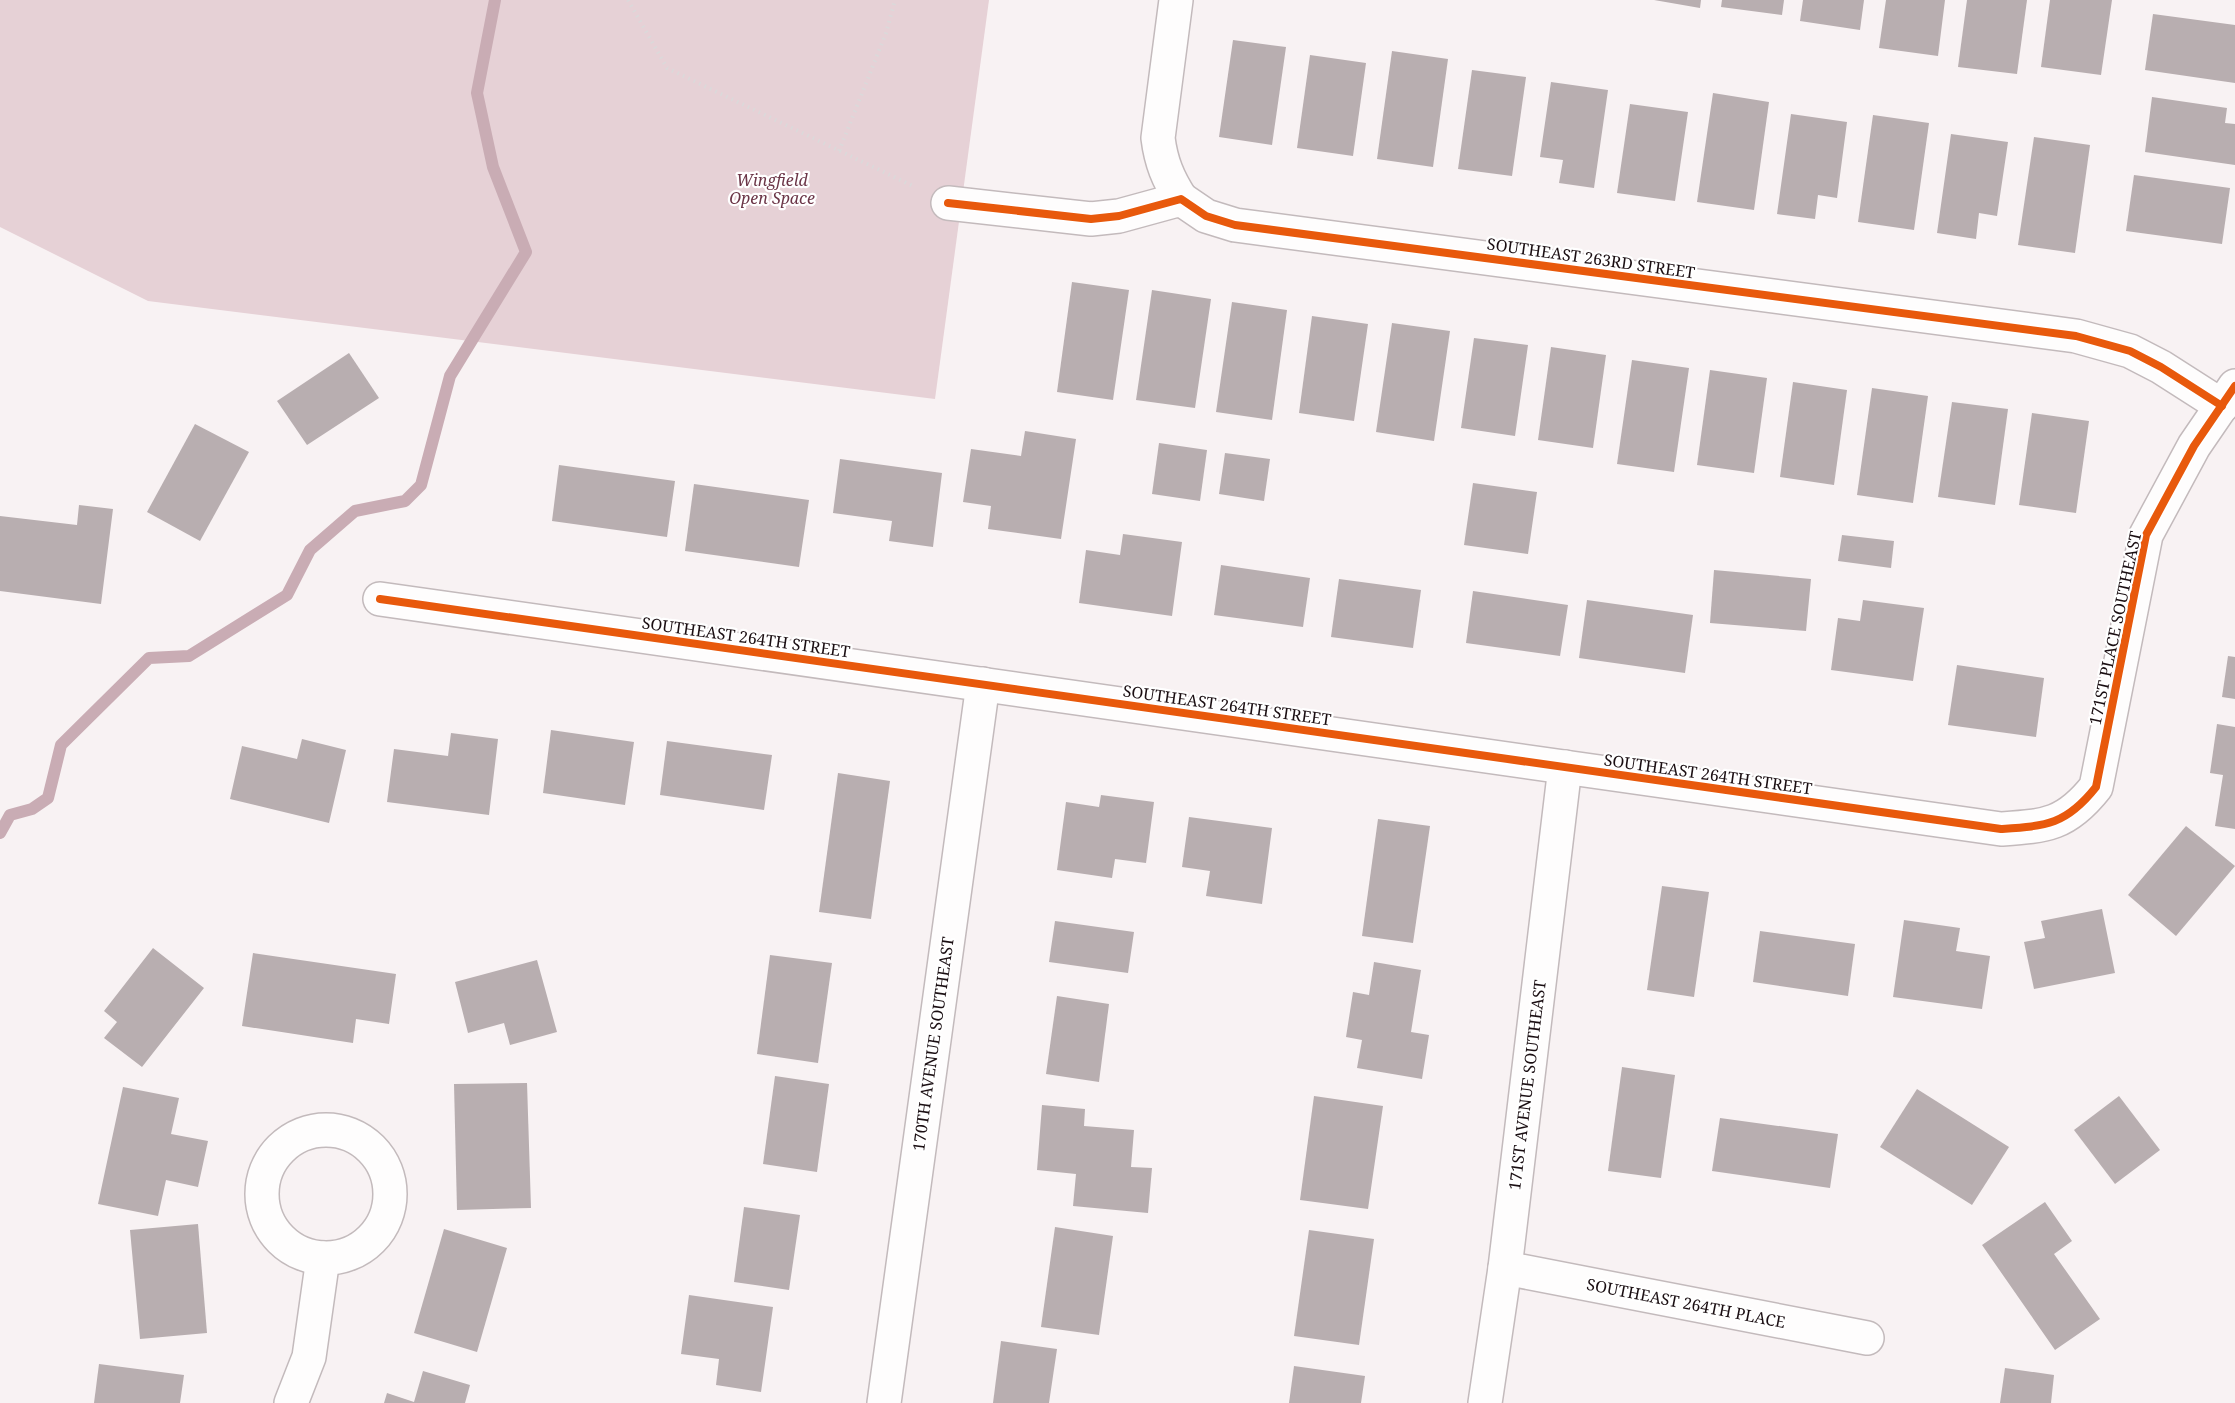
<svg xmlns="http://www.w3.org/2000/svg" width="2235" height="1403" viewBox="0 0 2235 1403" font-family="'Noto Serif',serif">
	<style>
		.green { fill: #e6d1d6 }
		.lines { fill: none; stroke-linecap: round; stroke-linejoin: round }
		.stream { stroke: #c9acb4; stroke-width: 12 }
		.building { fill: #b8aeb0 }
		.minor-casing { stroke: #c3babc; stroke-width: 36 }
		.path { stroke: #dbd9da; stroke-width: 4; stroke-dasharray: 1.5 4.5; stroke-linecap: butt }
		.minor { stroke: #fefdfd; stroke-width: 33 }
		.cycleway-casing { stroke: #fff; stroke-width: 11 }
		.cycleway { stroke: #e8590c; stroke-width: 8 }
		.labels { text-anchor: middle; stroke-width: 4.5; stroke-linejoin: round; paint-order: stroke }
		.park-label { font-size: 16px; font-style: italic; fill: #6b3547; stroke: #fff }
		.street-label { font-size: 16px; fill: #1a0e12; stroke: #fff }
	</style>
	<rect width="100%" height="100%" fill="#f8f2f3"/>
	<!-- green -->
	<path class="green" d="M0 0H989L935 399 148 301 0 227Z"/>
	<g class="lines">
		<!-- stream -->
		<path class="stream" d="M0 833 10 815 32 809 48 798 61 745 149 658 189 656 287 595 310 550 355 511 405 501 421 485 450 376 526 252 493 167 477 93 495 0"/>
	</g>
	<!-- building -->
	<g class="building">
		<path d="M1654 0H1701L1700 8Z"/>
		<path d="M1722 0H1784L1782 15 1721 7Z"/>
		<path d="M1803 0H1864L1860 30 1800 21Z"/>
		<path d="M1886 0H1945L1938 56 1879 48Z"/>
		<path d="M1967 0H2027L2017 74 1958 67Z"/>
		<path d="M2050 0H2112L2101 75 2041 67Z"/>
		<path d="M2153 14 2235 25V83L2145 70Z"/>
		<path d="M1233 40 1286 47 1272 145 1219 137Z"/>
		<path d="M1392 51 1448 59 1433 167 1377 159Z"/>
		<path d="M1310 55 1366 63 1353 156 1297 148Z"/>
		<path d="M1472 70 1526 77 1512 176 1458 169Z"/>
		<path d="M1551 82 1608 90 1594 188 1559 183 1563 160 1540 157Z"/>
		<path d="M1713 93 1769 102 1754 210 1697 202Z"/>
		<path d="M2152 97 2227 108 2225 123 2235 124V165L2145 152Z"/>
		<path d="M1630 104 1688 112 1675 201 1617 193Z"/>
		<path d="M1791 114 1847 122 1837 198 1818 195 1815 219 1777 214Z"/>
		<path d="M1873 115 1929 123 1914 230 1858 222Z"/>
		<path d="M1951 134 2008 142 1997 216 1979 213 1976 239 1937 233Z"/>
		<path d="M2034 137 2090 145 2075 253 2018 245Z"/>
		<path d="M2134 175 2230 188 2222 244 2126 231Z"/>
		<path d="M1072 282 1129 290 1113 400 1057 392Z"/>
		<path d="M1152 290 1211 299 1195 408 1136 400Z"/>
		<path d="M1232 302 1287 310 1272 420 1216 412Z"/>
		<path d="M1312 316 1368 324 1354 421 1299 413Z"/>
		<path d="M1392 323 1450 331 1434 441 1376 432Z"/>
		<path d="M1474 338 1528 345 1515 436 1461 428Z"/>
		<path d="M1551 347 1606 355 1593 448 1538 440Z"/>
		<path d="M349 353 379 398 307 445 277 401Z"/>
		<path d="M1632 360 1689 368 1674 472 1617 464Z"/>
		<path d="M1710 370 1767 378 1754 473 1697 465Z"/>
		<path d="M1793 382 1847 390 1834 485 1780 477Z"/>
		<path d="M1872 388 1928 396 1913 503 1857 495Z"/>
		<path d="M1952 402 2008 409 1995 505 1938 497Z"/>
		<path d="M2032 413 2089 421 2076 513 2019 505Z"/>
		<path d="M195 424 249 452 200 541 147 512Z"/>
		<path d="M1025 431 1076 439 1061 539 988 529 991 506 963 502 971 449 1021 456Z"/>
		<path d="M1159 443 1207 450 1200 501 1152 494Z"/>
		<path d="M1225 453 1270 459 1264 501 1219 494Z"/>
		<path d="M840 459 942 473 933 547 889 541 892 521 833 513Z"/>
		<path d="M559 465 675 481 667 537 552 521Z"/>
		<path d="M1473 483 1537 492 1528 554 1464 545Z"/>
		<path d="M694 484 809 500 799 567 685 551Z"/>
		<path d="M79 505 113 509 101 604 0 591V516L77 525Z"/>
		<path d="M1123 534 1182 542 1172 616 1079 603 1086 550 1120 555Z"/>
		<path d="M1842 535 1894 541 1891 568 1838 561Z"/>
		<path d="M1221 565 1310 578 1303 627 1214 615Z"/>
		<path d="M1714 570 1811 579 1806 631 1710 623Z"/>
		<path d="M1339 579 1421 590 1413 648 1331 637Z"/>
		<path d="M1473 591 1568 605 1560 656 1466 643Z"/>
		<path d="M1587 600 1693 615 1685 673 1579 658Z"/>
		<path d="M1863 600 1924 608 1913 681 1831 670 1838 618 1860 621Z"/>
		<path d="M2228 656 2235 657V699L2222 697Z"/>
		<path d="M1957 665 2044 678 2036 737 1948 725Z"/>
		<path d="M2217 724 2235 727V829L2215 826 2223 775 2210 773Z"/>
		<path d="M551 730 634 742 625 805 543 793Z"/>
		<path d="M451 733 498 739 489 815 387 802 394 749 448 756Z"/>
		<path d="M302 739 346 750 329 823 230 799 242 746 297 759Z"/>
		<path d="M667 741 772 755 764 810 660 795Z"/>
		<path d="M838 773 890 781 871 919 819 912Z"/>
		<path d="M1101 795 1154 802 1146 863 1115 859 1112 878 1057 870 1066 802 1099 807Z"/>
		<path d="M1189 817 1272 828 1262 904 1206 896 1210 871 1182 867Z"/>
		<path d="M1378 819 1430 826 1413 943 1362 936Z"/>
		<path d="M2186 826 2235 866 2176 936 2128 895Z"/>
		<path d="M1662 886 1709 892 1694 997 1647 990Z"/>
		<path d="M2102 909 2115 973 2034 989 2024 942 2045 938 2041 921Z"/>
		<path d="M1904 920 1960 928 1956 951 1990 956 1982 1009 1893 997Z"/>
		<path d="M1055 921 1134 932 1128 973 1049 962Z"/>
		<path d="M1760 931 1855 944 1848 996 1753 982Z"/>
		<path d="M153 948 204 988 142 1067 104 1038 117 1022 104 1011Z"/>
		<path d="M253 953 396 974 389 1024 356 1019 353 1043 242 1026Z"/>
		<path d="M770 955 832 963 818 1063 757 1054Z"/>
		<path d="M537 960 557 1032 510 1045 504 1023 468 1033 455 982Z"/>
		<path d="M1374 962 1421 970 1411 1032 1429 1035 1422 1079 1357 1068 1362 1040 1346 1037 1353 992 1369 995Z"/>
		<path d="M1057 996 1109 1004 1099 1082 1046 1074Z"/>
		<path d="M1622 1067 1675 1075 1661 1178 1608 1171Z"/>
		<path d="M775 1076 829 1084 817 1172 763 1164Z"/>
		<path d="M527 1083 531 1208 457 1210 454 1084Z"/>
		<path d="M123 1087 179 1098 171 1134 208 1141 198 1187 166 1180 158 1216 98 1204Z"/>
		<path d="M1917 1089 2009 1147 1972 1205 1880 1147Z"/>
		<path d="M1314 1096 1383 1106 1368 1209 1300 1200Z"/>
		<path d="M2119 1096 2160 1150 2115 1184 2074 1130Z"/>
		<path d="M1042 1105 1085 1109 1084 1126 1134 1130 1131 1167 1152 1168 1148 1213 1073 1206 1076 1174 1037 1170Z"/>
		<path d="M1720 1118 1838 1134 1830 1188 1712 1171Z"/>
		<path d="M2045 1202 2072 1241 2054 1254 2100 1319 2055 1350 1982 1245Z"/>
		<path d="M744 1207 800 1215 789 1290 734 1282Z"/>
		<path d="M198 1224 207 1333 140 1339 130 1230Z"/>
		<path d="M1055 1227 1113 1236 1099 1335 1041 1327Z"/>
		<path d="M444 1229 507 1248 477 1352 414 1333Z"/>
		<path d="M1309 1230 1374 1239 1359 1345 1294 1336Z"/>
		<path d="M689 1295 773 1307 761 1392 716 1385 719 1359 681 1354Z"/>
		<path d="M1001 1341 1057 1349 1049 1403H993Z"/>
		<path d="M99 1364 184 1375 180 1403H94Z"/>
		<path d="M1294 1366 1365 1376 1361 1403H1289Z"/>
		<path d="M2005 1368 2054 1375 2051 1403H2000Z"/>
		<path d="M423 1371 470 1385 465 1403H384L387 1393 414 1402Z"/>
	</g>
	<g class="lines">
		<!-- minor casing -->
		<g class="minor-casing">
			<g id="minor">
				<path d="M1176 0 1158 138C1161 162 1168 179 1181 199"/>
				<path d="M948 203 1091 219 1119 216 1181 199 1206 216 1235 225 2076 336 2130 351 2161 367 2222 406"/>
				<path d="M380 599 2001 829C2046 826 2066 825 2096 787L2146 535 2194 446 2235 386"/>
				<circle cx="326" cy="1194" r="64"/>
				<path d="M1505 1268 1867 1338"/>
				<path d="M291 1403 309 1357 323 1258"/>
				<path d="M884 1403 983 684"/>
				<path d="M1485 1403 1505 1268 1565 767"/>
			</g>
		</g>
		<!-- path -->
		<g class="path">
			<path d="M628 0 667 68 915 187"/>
			<path d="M839 151 886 33 895 0"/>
		</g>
		<!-- minor -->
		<use href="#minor" class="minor"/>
		<!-- cycleway casing -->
		<g class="cycleway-casing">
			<g id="cycleway">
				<path d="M948 203 1091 219 1119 216 1181 199 1206 216 1235 225 2076 336 2130 351 2161 367 2222 406"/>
				<path d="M380 599 2001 829C2046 826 2066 825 2096 787L2146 535 2194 446 2235 386"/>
			</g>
		</g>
		<!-- cycleway -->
		<use href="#cycleway" class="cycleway"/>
	</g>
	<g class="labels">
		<!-- park labels -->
		<g class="park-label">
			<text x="772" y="186">Wingfield<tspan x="772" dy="18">Open Space</tspan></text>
		</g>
		<!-- street labels -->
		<g class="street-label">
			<text transform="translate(1591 258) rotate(8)" y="6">SOUTHEAST 263RD STREET</text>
			<text transform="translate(2115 628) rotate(-78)" y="6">171ST PLACE SOUTHEAST</text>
			<text transform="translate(746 637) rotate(8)" y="6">SOUTHEAST 264TH STREET</text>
			<text transform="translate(1227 705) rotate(8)" y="6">SOUTHEAST 264TH STREET</text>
			<text transform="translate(1708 774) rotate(8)" y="6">SOUTHEAST 264TH STREET</text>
			<text transform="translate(933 1044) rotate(-82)" y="6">170TH AVENUE SOUTHEAST</text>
			<text transform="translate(1527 1085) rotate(-83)" y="6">171ST AVENUE SOUTHEAST</text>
			<text transform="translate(1686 1303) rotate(11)" y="6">SOUTHEAST 264TH PLACE</text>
		</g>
	</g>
</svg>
